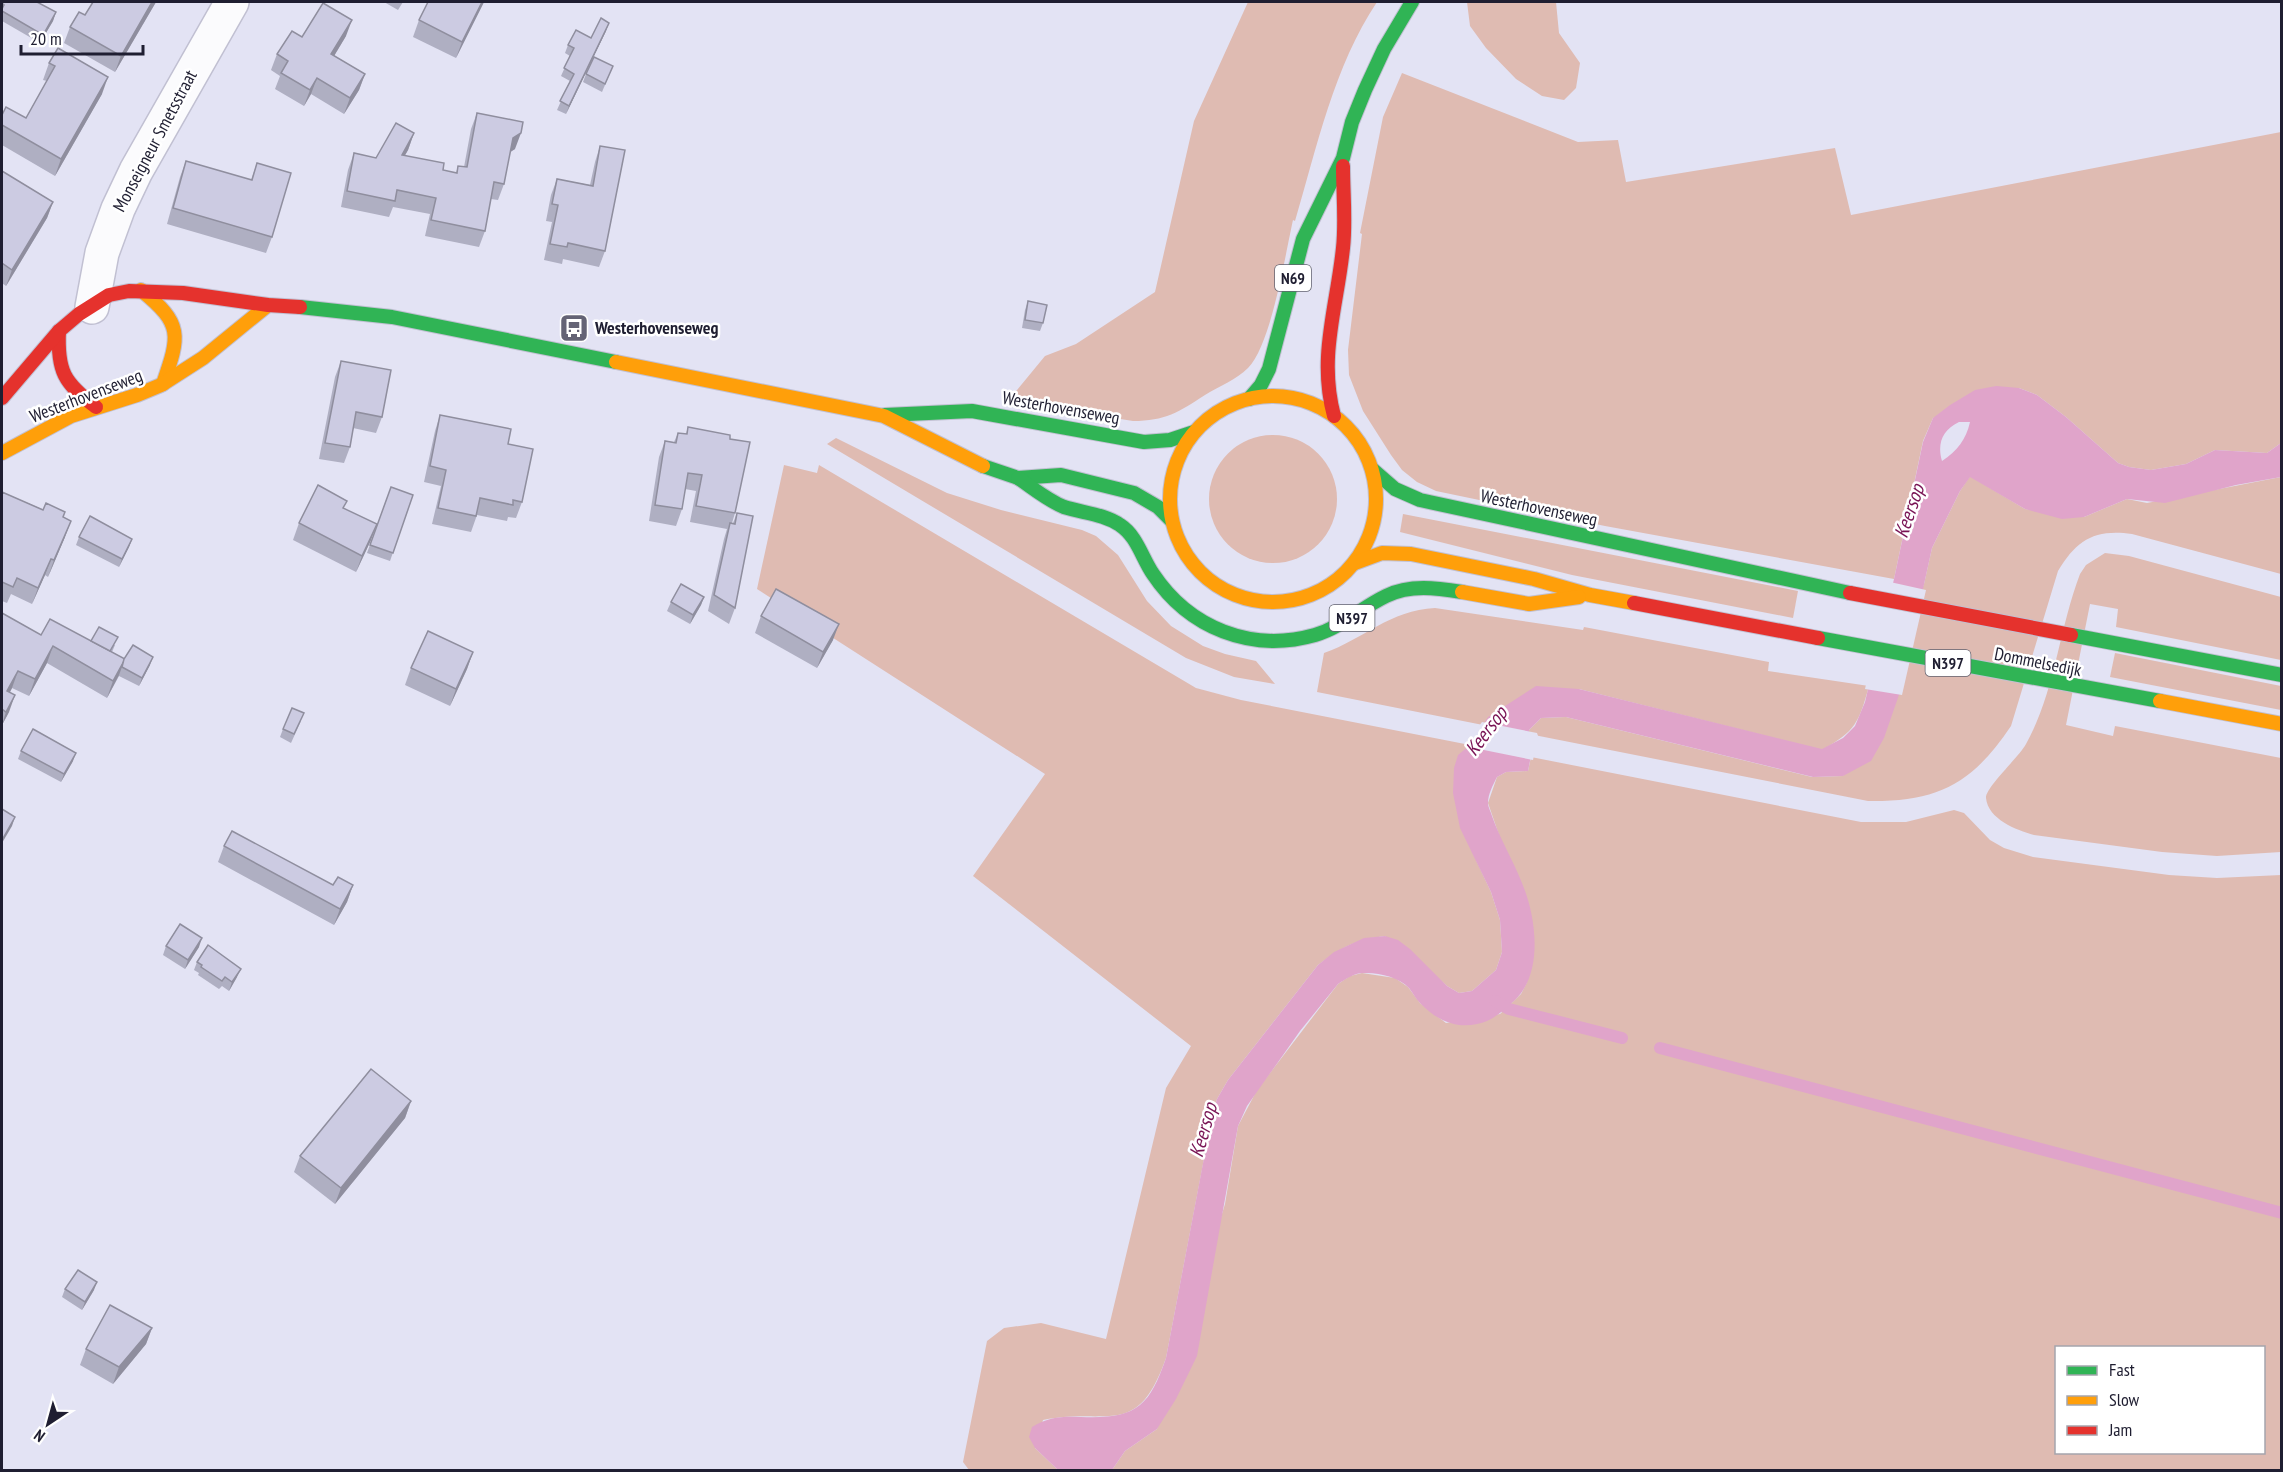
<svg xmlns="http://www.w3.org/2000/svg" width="2283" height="1472" viewBox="0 0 2283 1472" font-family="'PT Sans Narrow',sans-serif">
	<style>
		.green { fill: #dfbbb2; fill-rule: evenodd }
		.water { fill: #e0a4ca; fill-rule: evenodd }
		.pier { fill: #e3e3f4 }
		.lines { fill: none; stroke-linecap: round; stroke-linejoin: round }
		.stream { stroke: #e0a4ca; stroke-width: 12 }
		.street-casing { stroke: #c1c0d2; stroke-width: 36 }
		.fast-casing { stroke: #c1c0d2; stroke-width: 16 }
		.slow-casing { stroke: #c1c0d2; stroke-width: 16 }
		.jam-casing { stroke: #c1c0d2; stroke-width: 16 }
		.street { stroke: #fbfbfd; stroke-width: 33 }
		.fast { stroke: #30b455; stroke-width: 14 }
		.slow { stroke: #ff9f0a; stroke-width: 14 }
		.jam { stroke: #e5322d; stroke-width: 14 }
		.wall { fill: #afafc2 }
		.shaded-wall { fill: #8f8e9e }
		.building { fill: #cccbe2; stroke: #8f8e9e; stroke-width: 1.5 }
		.labels { text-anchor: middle; stroke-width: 5; stroke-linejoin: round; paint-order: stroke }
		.shield { fill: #fff; stroke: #62626f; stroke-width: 1.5 }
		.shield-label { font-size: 16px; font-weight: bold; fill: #1f1e31 }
		.street-label { font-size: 18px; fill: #1f1e31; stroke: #fff }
		.poi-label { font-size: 18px; font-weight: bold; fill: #1f1e31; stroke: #fff; text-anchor: start }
		.water-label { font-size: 20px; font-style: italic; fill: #791455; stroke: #fff }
	</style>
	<rect width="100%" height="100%" fill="#e3e3f4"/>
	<!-- green -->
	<g class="green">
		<path d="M1248 2H1377C1334 66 1317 147 1295 221L1293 220C1285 256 1271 345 1248 368 1236 380 1219 386 1205 395 1179 412 1165 421 1133 421L1008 401 1045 356 1076 344 1155 292 1194 121Z"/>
		<path d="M1467 2H1556L1559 33 1580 63 1576 88 1564 100 1542 96 1516 79 1486 48 1470 26Z"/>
		<path d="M1402 73 1578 142 1618 140 1626 182 1835 148 1851 215 2281 132V443L2267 453 2215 450 2186 464 2151 470 2129 467 2118 463 2066 417 2037 395 2019 388 1933 418 1923 441 1894 579 1605 526 1436 491 1417 482 1402 470 1391 455 1363 411 1349 375 1348 350 1362 234 1360 233 1383 117Z"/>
		<circle cx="1273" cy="499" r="64"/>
		<path d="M836 438 947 493 1001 510 1082 530 1096 536 1118 555 1147 601 1171 626 1203 646 1225 654 1256 661 1275 684 1234 677 1186 658 827 444Z"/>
		<path d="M784 465 817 473 819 465 1196 688 1241 700 1470 745 1476 860 1491 892 1500 920 1502 952 1496 970 1472 991 1459 993 1447 986 1428 969 1385 936C1357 939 1340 948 1318 965L1228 1080 1217 1099 1212 1117 1166 1358C1137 1440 1109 1407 1043 1420L1035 1448 1058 1470H969L963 1462 987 1341 1004 1328 1041 1323 1106 1339 1166 1088 1191 1046 973 876 1045 774 757 589Z"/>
		<path d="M1970 476 2025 509 2084 517 2127 499 2147 503 2281 477V574L2132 534C2094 529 2077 540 2058 571L2011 726C1972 784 1938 802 1868 801L1529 734V730L1541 718 1566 717 1812 777 1843 776 1924 584 1932 548 1960 491Z"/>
		<path d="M1403 514 1798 591 1793 618 1572 575 1400 532Z"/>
		<path d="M2105 553 2129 556 2281 597V660L2116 627 2118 609 2090 604 2066 725 2113 736 2115 726 2281 758V852L2217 856 2162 852 2034 835C2016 830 1988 819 1986 798 1985 788 2019 757 2026 744 2055 692 2059 629 2080 574L2086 565Z"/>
		<path d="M1435 608 1583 630 1584 627 1769 662 1768 671 1869 686C1859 722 1856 731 1822 750L1579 689 1483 725 1317 692 1324 653C1364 639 1390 610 1435 608Z"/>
		<path d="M2115 653 2281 686V710L2110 677Z"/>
		<path d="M1531 757 1861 822H1906L1954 810 1964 813 1990 840 2004 848 2033 857 2169 875 2217 878 2281 875V1470H1112L1125 1451 1157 1429 1225 1204 1238 1126 1257 1090 1338 984 1350 976 1362 973 1395 978 1408 987 1420 1003 1446 1023 1500 1014 1521 994 1527 982 1499 835 1488 803 1497 777 1506 772 1528 771ZM2056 1348H2264V1452H2056Z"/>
	</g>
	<!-- water -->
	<path class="water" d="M1996 386 2019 388 2037 395 2066 417 2118 463 2129 467 2151 470 2186 464 2215 450 2267 453 2281 443V477L2236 485 2165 503 2127 499 2084 517 2062 519 2025 509 1970 477 1960 491 1932 548 1901 689 1884 738 1871 761 1843 776 1813 777 1566 717 1541 718 1529 730V734L1535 736 1528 771 1506 772 1497 777C1493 785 1488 794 1488 803 1488 807 1491 812 1492 816 1500 839 1513 860 1522 883 1536 916 1544 972 1515 1000 1504 1010 1493 1021 1477 1024 1455 1029 1435 1019 1420 1003 1416 999 1413 993 1409 988 1399 977 1378 972 1363 973 1354 973 1346 979 1338 984L1300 1031 1247 1106 1238 1126 1197 1356 1176 1399 1157 1429 1125 1451 1112 1470H1058L1035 1448 1029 1437 1032 1427C1048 1417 1063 1416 1081 1417 1135 1419 1149 1408 1166 1358L1212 1116 1217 1099 1228 1080 1318 965 1334 952 1364 938 1385 936 1398 940 1410 949 1447 986 1459 993 1472 991 1496 970 1502 952 1500 920 1491 892 1460 828 1453 793 1454 768 1458 755 1470 745 1488 717 1536 686 1579 689 1822 749 1843 738 1855 726 1865 702 1894 579 1923 442 1933 418 1950 405 1975 390ZM1959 422H1970C1966 440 1957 451 1942 461 1937 444 1942 430 1959 422Z"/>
	<!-- pier -->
	<g class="pier">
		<path d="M1890 582 1926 590 1902 695 1865 689Z"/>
		<path d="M1482 722 1537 733 1538 736 1533 760 1464 746Z"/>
	</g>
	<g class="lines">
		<!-- stream -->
		<g class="stream">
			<path d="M1495 1001 1509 1009 1622 1038"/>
			<path d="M1660 1048 2282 1213"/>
		</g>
		<!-- street casing -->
		<g class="street-casing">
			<path id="street" d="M92 307 102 253 118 209 136 171 232 2"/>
		</g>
		<!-- fast casing -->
		<g class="fast-casing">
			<g id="fast">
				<path d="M300 307 392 317 616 362"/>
				<path d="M1249 399 1261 385 1269 369 1303 239 1343 158 1352 122 1365 90 1384 49 1412 2"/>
				<path d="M885 415 972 411 1144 442 1170 440 1194 432"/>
				<path d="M983 466 1018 478 1061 475 1134 493 1158 507 1171 520"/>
				<path d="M1372 469 1395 489 1420 500 1850 593"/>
				<path d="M1018 478C1033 488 1047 500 1064 507 1083 513 1104 514 1120 525 1137 536 1142 558 1153 574 1189 628 1251 653 1315 635 1342 627 1361 608 1386 596 1410 584 1437 588 1462 592"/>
				<path d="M2071 635 2282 675"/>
				<path d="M1818 638 2160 701"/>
			</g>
		</g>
		<!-- slow casing -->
		<g class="slow-casing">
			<g id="slow">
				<path d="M141 290C183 324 180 335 163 384"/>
				<path d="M616 362 884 416 983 466"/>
				<circle cx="1273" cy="499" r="103"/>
				<path d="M2 453 71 416 137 395 161 385 203 358 268 305"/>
				<path d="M1355 563 1382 553 1411 554 1534 579 1590 595 1634 603"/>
				<path d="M1462 592 1529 604 1579 597"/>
				<path d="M2160 701 2282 724"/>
			</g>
		</g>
		<!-- jam casing -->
		<g class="jam-casing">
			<g id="jam">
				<path d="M59 331C57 371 64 383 96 407"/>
				<path d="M2 398 59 331 79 314 109 295 129 291 183 293 268 305 300 307"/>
				<path d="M1334 416C1318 357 1337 307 1343 248 1346 221 1343 193 1343 166"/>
				<path d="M1850 593 2071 635"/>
				<path d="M1634 603 1818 638"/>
			</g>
		</g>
		<!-- street -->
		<use href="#street" class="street"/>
		<!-- fast -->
		<use href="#fast" class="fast"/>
		<!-- slow -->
		<use href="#slow" class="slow"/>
		<!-- jam -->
		<use href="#jam" class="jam"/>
	</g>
	<!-- wall -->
	<g class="wall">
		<path d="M2 2 56 12 53 21 40 43 2 21Z"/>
		<path d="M93 2H156L115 72 64 43 70 27 85 15Z"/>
		<path d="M384 2H403L398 10Z"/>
		<path d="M428 2H484L456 58 413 37 419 20Z"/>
		<path d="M606 31 566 114 557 110 570 81 561 76 570 56 565 53 568 45 591 38Z"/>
		<path d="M346 36 334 56 365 74 359 90 344 114 311 94 304 106 275 89 280 76 271 70 277 54 302 37Z"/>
		<path d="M58 48 102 94 55 176 2 145V115L26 118 47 81 43 80 49 63Z"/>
		<path d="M613 66 602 92 583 82 586 74Z"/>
		<path d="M477 113 515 149 510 152 504 184 498 200 491 199 485 231 479 247 425 236 430 214 393 207 389 217 341 207 348 170 354 153 376 158 414 133 408 150 405 155 443 170 456 173 458 166 464 167 471 129Z"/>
		<path d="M600 146 605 251 599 267 563 259 562 264 544 260 552 222 546 221 551 195 557 179 590 185 595 162Z"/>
		<path d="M186 161 251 180 257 163 272 237 266 253 167 224 180 177Z"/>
		<path d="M2 171 53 202 47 218 6 286 2 283Z"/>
		<path d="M1028 301 1043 323 1040 331 1022 328 1025 310Z"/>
		<path d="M341 361 382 417 376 433 353 428 350 447 344 463 319 459 335 377Z"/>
		<path d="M440 415 508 444 522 502 516 518 508 517 507 521 477 515 471 532 432 524 441 486 424 482 435 431Z"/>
		<path d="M688 427 730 439 735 513 732 523H733L737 513 735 608 729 624 708 611 724 539 727 529 690 522 696 491 685 489 682 509 676 526 649 521 659 457 665 441 674 442 678 433 686 434Z"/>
		<path d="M391 487 413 495 390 561 367 553Z"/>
		<path d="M2 492 63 518 65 537 48 577 45 575 32 604 11 594 7 603 2 601Z"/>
		<path d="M344 509 371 540 356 572 293 540 299 523Z"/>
		<path d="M79 537 132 539 129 547 119 567 76 545Z"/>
		<path d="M704 597 701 605 690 624 667 611 671 602Z"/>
		<path d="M2 613 41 635 91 641 115 645 112 652 124 659 150 665 139 686 119 676 107 698 47 663 29 696 12 688 10 692 9 712 2 725Z"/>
		<path d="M761 616 833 640 817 668 755 633Z"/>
		<path d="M473 652 467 669 450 706 405 685 411 668Z"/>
		<path d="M301 721 291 743 280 737 283 729Z"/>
		<path d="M21 751 73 761 61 782 18 759Z"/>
		<path d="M224 846 333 885H353L347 902 334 925 218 862Z"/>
		<path d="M166 946 199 947 185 969 163 955Z"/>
		<path d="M197 962 237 977 229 991 222 986 219 989 198 975 199 973 194 970Z"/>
		<path d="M411 1101 405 1118 335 1204 294 1172 300 1156Z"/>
		<path d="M65 1289 94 1290 82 1310 62 1297Z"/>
		<path d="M152 1328 146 1344 113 1384 80 1365 86 1349Z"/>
	</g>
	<!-- shaded-wall -->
	<g class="shaded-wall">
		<path d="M152 2H156L115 72 121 56Z"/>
		<path d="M482 2H484L456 58 462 42Z"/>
		<path d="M56 12 53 21 40 43 43 35Z"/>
		<path d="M352 20 346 36 325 71 331 54Z"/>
		<path d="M609 23 606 31 566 114 569 106Z"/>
		<path d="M365 74 359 90 344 114 350 98Z"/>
		<path d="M108 77 102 94 55 176 61 159Z"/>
		<path d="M317 78 311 94 304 106 310 90Z"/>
		<path d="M414 133 408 150 396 171 402 155Z"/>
		<path d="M521 133 515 149 507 154 513 138Z"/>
		<path d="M53 202 47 218 6 286 12 270Z"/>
		<path d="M71 521 65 537 48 577 54 560Z"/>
		<path d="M377 524 371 540 356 572 362 556Z"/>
		<path d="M132 539 129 547 119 567 122 559Z"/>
		<path d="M51 559 45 575 32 604 38 588Z"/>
		<path d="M704 597 701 605 690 624 693 615Z"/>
		<path d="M839 624 833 640 817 668 823 652Z"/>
		<path d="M53 646 47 663 29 696 35 679Z"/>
		<path d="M473 652 467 669 450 706 456 689Z"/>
		<path d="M153 657 150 665 139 686 142 678Z"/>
		<path d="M125 659 119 675 107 698 113 681Z"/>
		<path d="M18 671 12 688 2 707 7 691Z"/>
		<path d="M15 695 9 712 2 725 6 712Z"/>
		<path d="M76 753 73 761 61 782 64 774Z"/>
		<path d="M15 817 12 826 2 843V840Z"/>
		<path d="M353 885 347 902 334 925 340 909Z"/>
		<path d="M202 938 199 947 185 969 188 960Z"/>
		<path d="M241 969 237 977 229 991 232 982Z"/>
		<path d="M411 1101 405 1118 335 1204 341 1188Z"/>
		<path d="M97 1282 94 1290 82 1310 85 1302Z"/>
		<path d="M152 1328 146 1344 113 1384 119 1367Z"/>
	</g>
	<!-- building -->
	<g class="building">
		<path d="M2 2H37L56 12 43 35 2 11V9L4 5 2 3Z"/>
		<path d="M93 2H152L121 56 70 27 79 12 85 15Z"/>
		<path d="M428 2H482L462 42 419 20Z"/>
		<path d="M323 3 352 20 331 54 365 74 350 98 317 78 310 90 281 73 288 61 277 54 292 31 302 37Z"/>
		<path d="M601 18 609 23 569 106 560 101 574 74 564 68 574 48 568 45 576 30 591 38Z"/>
		<path d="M58 48 108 77 61 159 2 125V115L6 107 26 118 55 66 49 63Z"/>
		<path d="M594 57 613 66 605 84 586 74Z"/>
		<path d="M477 113 523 122 521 133 513 138 504 184 494 182 485 231 431 220 436 198 397 190 395 201 347 191 354 153 376 158 396 123 414 133 402 155 444 163 443 170 457 173 458 166 467 167Z"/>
		<path d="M600 146 625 150 605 251 568 243 567 247 550 244 558 205 552 204 557 179 593 186Z"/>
		<path d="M186 161 252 180 257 163 291 173 272 237 173 208Z"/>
		<path d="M2 171 53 202 12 270 2 263Z"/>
		<path d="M1028 301 1047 305 1043 323 1025 320Z"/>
		<path d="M341 361 391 370 382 417 356 412 350 447 325 443Z"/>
		<path d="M440 415 511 429 508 444 533 449 522 502 513 500V505L480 498 476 516 438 508 446 470 430 466Z"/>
		<path d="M688 427 730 435V439L750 442 735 513 696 506 702 475 688 473 682 509 655 505 665 441 676 443 678 433 687 434Z"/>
		<path d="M318 485 347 501 343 508 377 524 362 556 299 523Z"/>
		<path d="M391 487 413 495 393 553 370 545Z"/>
		<path d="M2 492 43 510 46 503 65 512 63 517 71 521 54 560 51 559 38 588 17 578 13 587 2 582Z"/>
		<path d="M737 513 753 516 735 608 714 595 730 523 735 524Z"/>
		<path d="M90 516 132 539 122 559 79 537Z"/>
		<path d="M681 584 704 597 693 615 671 602Z"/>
		<path d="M776 589 839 624 823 652 761 616Z"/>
		<path d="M2 613 41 635 50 619 125 659 113 681 53 646 35 679 18 671 7 691 15 695 6 712 2 709Z"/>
		<path d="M99 627 118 637 110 651 91 641Z"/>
		<path d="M428 631 473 652 456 689 411 668Z"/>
		<path d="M133 645 153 657 142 678 122 667 124 659Z"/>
		<path d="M292 708 304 713 294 734 283 729Z"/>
		<path d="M33 729 76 753 64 774 21 751Z"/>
		<path d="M2 809 15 817 2 840Z"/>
		<path d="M232 831 333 885 338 877 353 885 340 909 224 846Z"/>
		<path d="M180 924 202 938 188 960 166 946Z"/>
		<path d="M208 945 241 969 232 982 225 977 222 981 201 967 202 965 197 962Z"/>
		<path d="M371 1069 411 1101 341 1188 300 1156Z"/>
		<path d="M78 1270 97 1282 85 1302 65 1289Z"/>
		<path d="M110 1305 152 1328 119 1367 86 1349Z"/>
	</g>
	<!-- icons -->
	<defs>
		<g id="bus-square" transform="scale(1.5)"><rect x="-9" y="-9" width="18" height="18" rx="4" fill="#646375" stroke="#fff"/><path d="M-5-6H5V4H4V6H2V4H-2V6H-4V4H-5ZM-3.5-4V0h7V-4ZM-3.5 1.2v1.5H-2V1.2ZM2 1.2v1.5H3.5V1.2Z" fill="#fff"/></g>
	</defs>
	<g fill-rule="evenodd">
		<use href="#bus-square" x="574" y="328"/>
	</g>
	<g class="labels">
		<!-- shield labels -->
		<g class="shield">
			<rect x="1275" y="265" width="36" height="26" rx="4.5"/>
			<rect x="1329.5" y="605" width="45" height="26" rx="4.5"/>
			<rect x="1925.5" y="650" width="45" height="26" rx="4.5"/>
		</g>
		<g class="shield-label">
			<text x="1293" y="284">N69</text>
			<text x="1352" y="624">N397</text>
			<text x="1948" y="669">N397</text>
		</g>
		<!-- street labels -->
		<g class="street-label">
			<text transform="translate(155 141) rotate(-62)" y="6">Monseigneur Smetsstraat</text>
			<text transform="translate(86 396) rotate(-21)" y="6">Westerhovenseweg</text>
			<text transform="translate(1061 408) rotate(10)" y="6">Westerhovenseweg</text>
			<text transform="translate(1539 508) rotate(12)" y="6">Westerhovenseweg</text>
			<text transform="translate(2038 662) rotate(11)" y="6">Dommelsedijk</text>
		</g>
		<!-- poi labels -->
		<g class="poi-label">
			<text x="595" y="334">Westerhovenseweg</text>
		</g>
		<!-- water labels -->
		<g class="water-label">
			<text transform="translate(1909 511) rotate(-71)" y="7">Keersop</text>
			<text transform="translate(1486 731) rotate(-53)" y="7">Keersop</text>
			<text transform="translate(1203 1130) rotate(-74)" y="7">Keersop</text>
		</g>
	</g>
	<!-- border -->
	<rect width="2283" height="1472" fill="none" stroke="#1f1e31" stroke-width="6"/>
	<!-- legend -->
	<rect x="2055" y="1346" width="210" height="108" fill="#ffffff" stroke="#a5a5ad" stroke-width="1.5"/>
	<rect x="2067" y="1366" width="30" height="9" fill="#30b455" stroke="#a5a5ad" stroke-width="1.5"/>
	<text x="2109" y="1376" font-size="18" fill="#1f1e31">Fast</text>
	<rect x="2067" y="1396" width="30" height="9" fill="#ff9f0a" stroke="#a5a5ad" stroke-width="1.5"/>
	<text x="2109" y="1406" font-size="18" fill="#1f1e31">Slow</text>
	<rect x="2067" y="1426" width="30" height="9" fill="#e5322d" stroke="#a5a5ad" stroke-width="1.5"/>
	<text x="2109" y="1436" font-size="18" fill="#1f1e31">Jam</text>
	<!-- north arrow -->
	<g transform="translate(48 1424) rotate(216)" stroke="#ffffff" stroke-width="4.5" paint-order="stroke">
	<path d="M0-4.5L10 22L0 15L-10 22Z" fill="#1f1e31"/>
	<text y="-9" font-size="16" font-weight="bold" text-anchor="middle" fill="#1f1e31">N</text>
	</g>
	<!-- scale -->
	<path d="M21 45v9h122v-9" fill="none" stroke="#1f1e31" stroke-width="3"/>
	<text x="30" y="45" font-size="18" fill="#1f1e31" stroke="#ffffff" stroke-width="4.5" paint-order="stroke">20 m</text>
</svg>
